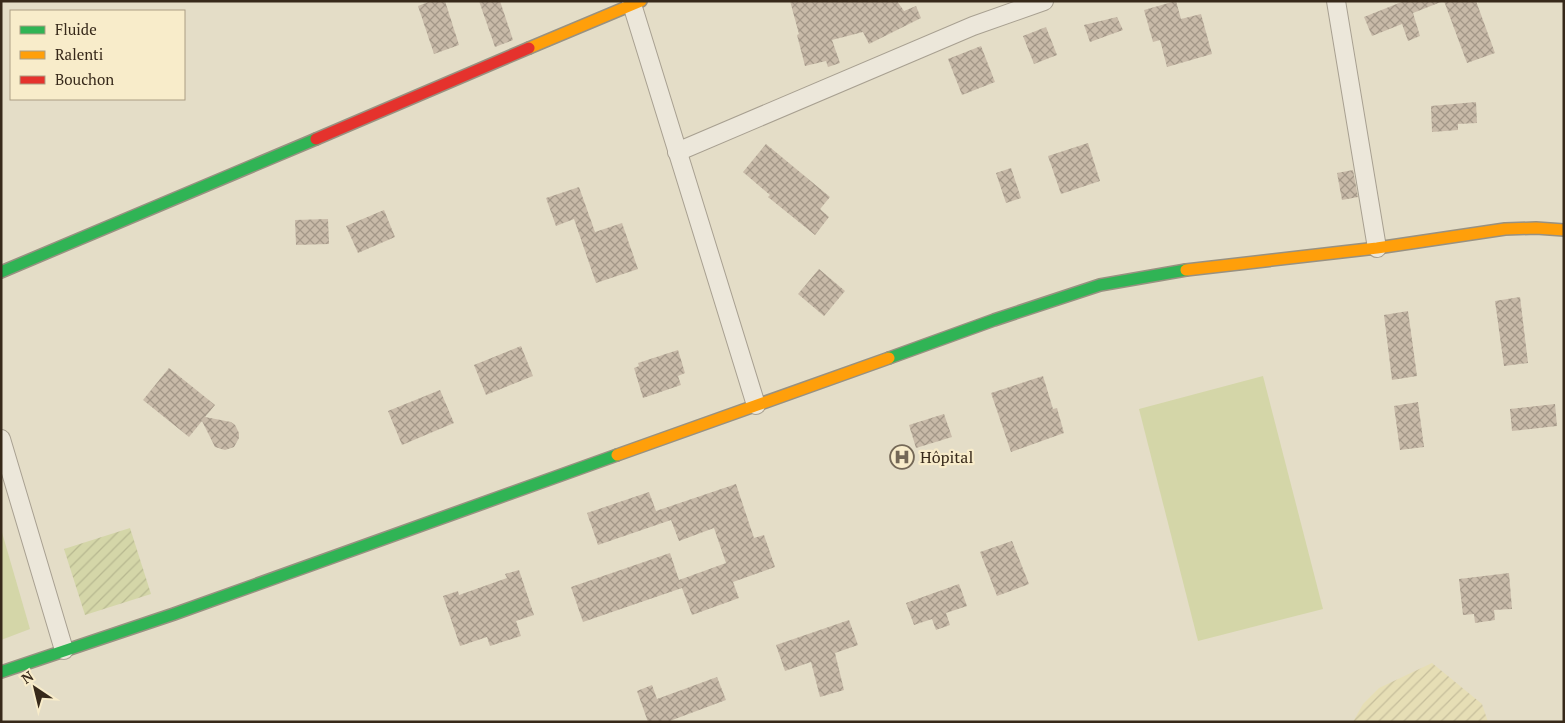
<svg xmlns="http://www.w3.org/2000/svg" width="1565" height="723" viewBox="0 0 1565 723" font-family="'PT Serif',serif">
	<style>
		.farmland { fill: url(#farmland-furrows) }
		.garden { fill: url(#garden-furrows) }
		.pitch { fill: #d4d6a8 }
		.building { fill: url(#building-cross-hatch) }
		.lines { fill: none; stroke-linecap: round; stroke-linejoin: round }
		.street-casing { stroke: #a8a091; stroke-width: 20 }
		.fast-casing { stroke: #989181; stroke-width: 14 }
		.slow-casing { stroke: #989181; stroke-width: 14 }
		.jam-casing { stroke: #989181; stroke-width: 14 }
		.street { stroke: #ece7da; stroke-width: 18 }
		.fast { stroke: #30b455; stroke-width: 11 }
		.slow { stroke: #ff9f0a; stroke-width: 11 }
		.jam { stroke: #e5322d; stroke-width: 11 }
		.labels { text-anchor: middle; stroke-width: 4.5; stroke-linejoin: round; paint-order: stroke }
		.poi-label { font-size: 16px; fill: #37291a; stroke: #f8ecca; text-anchor: start }
	</style>
	<defs>
		<pattern id="farmland-furrows" width="10" height="10" patternUnits="userSpaceOnUse" patternTransform="scale(1.25)"><rect width="10" height="10" fill="#e6deb5"/><path d="M-1 1l2-2M0 10L10 0M9 11l2-2" fill="none" stroke="#c6be9b"/></pattern>
		<pattern id="garden-furrows" width="10" height="10" patternUnits="userSpaceOnUse" patternTransform="scale(1.25)"><rect width="10" height="10" fill="#d4d6a8"/><path d="M-1 1l2-2M0 10L10 0M9 11l2-2" fill="none" stroke="#b7b890"/></pattern>
		<pattern id="building-cross-hatch" width="8" height="8" patternUnits="userSpaceOnUse" patternTransform="scale(1.25)"><rect width="8" height="8" fill="#c8baa8"/><path d="M0 0l8 8M0 8l8-8" fill="none" stroke="#a39788"/></pattern>
	</defs>
	<rect width="100%" height="100%" fill="#e4ddc7"/>
	<!-- farmland -->
	<path class="farmland" d="M1432 663 1482 704 1488 722H1353L1363 704 1379 688Z"/>
	<!-- garden -->
	<path class="garden" d="M130 528 151 594 85 615 64 549Z"/>
	<!-- pitch -->
	<g class="pitch">
		<path d="M1263 376 1323 609 1198 641 1139 409Z"/>
		<path d="M1 529 30 629 1 640Z"/>
	</g>
	<!-- building -->
	<g class="building">
		<path d="M431 1H445L459 45 434 54 418 6Z"/>
		<path d="M479 1H500L513 40 495 47Z"/>
		<path d="M790 1H897L904 11 916 6 921 18 869 44 863 32 832 40 840 63 828 67 826 61 805 66 797 35 799 34Z"/>
		<path d="M1176 1 1181 19 1201 14 1212 54 1167 67 1160 40 1153 42 1144 10Z"/>
		<path d="M1404 1 1441 2 1413 13 1420 36 1408 41 1402 24 1372 36 1364 17Z"/>
		<path d="M1444 1H1476L1495 53 1467 63Z"/>
		<path d="M1117 17 1123 30 1090 42 1084 25Z"/>
		<path d="M1046 27 1057 55 1034 64 1023 36Z"/>
		<path d="M981 46 995 82 962 95 948 59Z"/>
		<path d="M1476 102 1477 123 1458 124V130L1432 132 1431 106Z"/>
		<path d="M1088 143 1100 181 1061 194 1048 156Z"/>
		<path d="M766 144 830 197 820 209 829 217 815 235 768 197 770 195 743 172Z"/>
		<path d="M1011 168 1021 198 1006 203 996 173Z"/>
		<path d="M1353 170 1358 197 1342 200 1337 173Z"/>
		<path d="M579 187 595 232 622 223 638 269 596 283 574 219 556 226 546 198Z"/>
		<path d="M384 210 395 237 358 253 346 226Z"/>
		<path d="M328 219 329 244 296 245 295 220Z"/>
		<path d="M819 269 845 291 824 316 798 294Z"/>
		<path d="M1520 297 1528 363 1504 366 1495 301Z"/>
		<path d="M1408 311 1417 376 1392 380 1384 315Z"/>
		<path d="M521 346 533 376 486 395 474 365Z"/>
		<path d="M678 350 685 373 678 376 681 385 643 398 634 368 639 366 638 363Z"/>
		<path d="M169 368 215 405 205 417 231 422 235 425 239 433V438L234 447 225 450 215 447 202 421 189 437 143 400Z"/>
		<path d="M1043 376 1053 409 1057 408 1064 433 1011 452 991 393Z"/>
		<path d="M440 390 454 423 402 445 388 411Z"/>
		<path d="M1418 402 1424 447 1400 450 1394 406Z"/>
		<path d="M1555 404 1557 426 1512 431 1510 409Z"/>
		<path d="M944 414 952 437 916 448 909 425Z"/>
		<path d="M736 484 754 538 764 535 775 567 733 582 739 598 692 615 682 588 583 622 571 587 670 553 679 580 726 563 714 528 679 541 671 520 598 545 587 513 649 492 656 511Z"/>
		<path d="M1012 541 1029 584 997 596 980 552Z"/>
		<path d="M519 570 534 615 516 621 521 636 490 646 487 637 460 646 443 596 458 591 459 595 507 578 505 574Z"/>
		<path d="M1509 573 1512 609 1494 610 1495 620 1475 623 1474 614 1463 615 1459 579Z"/>
		<path d="M959 584 967 606 946 613 950 625 936 630 932 619 914 625 906 603Z"/>
		<path d="M849 620 858 645 835 653 844 690 820 697 811 662 785 671 776 645Z"/>
		<path d="M717 677 726 700 667 722H648L637 691 652 685 657 699Z"/>
	</g>
	<g class="lines">
		<!-- street casing -->
		<g class="street-casing">
			<g id="street">
				<path d="M631 1 756 405"/>
				<path d="M1336 1 1377 248"/>
				<path d="M677 152 973 26 1044 1"/>
				<path d="M1 439 64 650"/>
			</g>
		</g>
		<!-- fast casing -->
		<g class="fast-casing">
			<g id="fast">
				<path d="M1 272 316 139"/>
				<path d="M889 358 994 320 1100 285 1186 270"/>
				<path d="M1 672 174 614 617 455"/>
			</g>
		</g>
		<!-- slow casing -->
		<g class="slow-casing">
			<g id="slow">
				<path d="M529 48 641 1"/>
				<path d="M1186 270 1377 248 1505 229 1536 228 1564 230"/>
				<path d="M617 455 889 358"/>
			</g>
		</g>
		<!-- jam casing -->
		<g class="jam-casing">
			<path id="jam" d="M316 139 529 48"/>
		</g>
		<!-- street -->
		<use href="#street" class="street"/>
		<!-- fast -->
		<use href="#fast" class="fast"/>
		<!-- slow -->
		<use href="#slow" class="slow"/>
		<!-- jam -->
		<use href="#jam" class="jam"/>
	</g>
	<!-- icons -->
	<defs>
		<g id="hospital-ring" transform="scale(1.25)"><circle r="9.5" fill="#f8ecca" stroke="#746857" stroke-width="1.5"/><path d="M-5-5h3v3.5h4V-5h3V5h-3V1.5h-4V5h-3Z" fill="#746857"/></g>
	</defs>
	<g fill-rule="evenodd">
		<use href="#hospital-ring" x="902" y="457"/>
	</g>
	<g class="labels">
		<!-- poi labels -->
		<g class="poi-label">
			<text x="920" y="463">Hôpital</text>
		</g>
	</g>
	<!-- border -->
	<rect width="1565" height="723" fill="none" stroke="#37291a" stroke-width="5"/>
	<!-- legend -->
	<rect x="10" y="10" width="175" height="90" fill="#f8ecca" stroke="#ab9e84"/>
	<rect x="20" y="26" width="25" height="8" fill="#30b455" stroke="#ab9e84"/>
	<text x="55" y="35" font-size="15" fill="#37291a">Fluide</text>
	<rect x="20" y="51" width="25" height="8" fill="#ff9f0a" stroke="#ab9e84"/>
	<text x="55" y="60" font-size="15" fill="#37291a">Ralenti</text>
	<rect x="20" y="76" width="25" height="8" fill="#e5322d" stroke="#ab9e84"/>
	<text x="55" y="85" font-size="15" fill="#37291a">Bouchon</text>
	<!-- north arrow -->
	<g transform="translate(35 688) rotate(325)" stroke="#f8ecca" stroke-width="4" paint-order="stroke">
	<path d="M0-4L9 19L0 12L-9 19Z" fill="#37291a"/>
	<text y="-8" font-size="14" font-weight="bold" text-anchor="middle" fill="#37291a">N</text>
	</g>
</svg>
